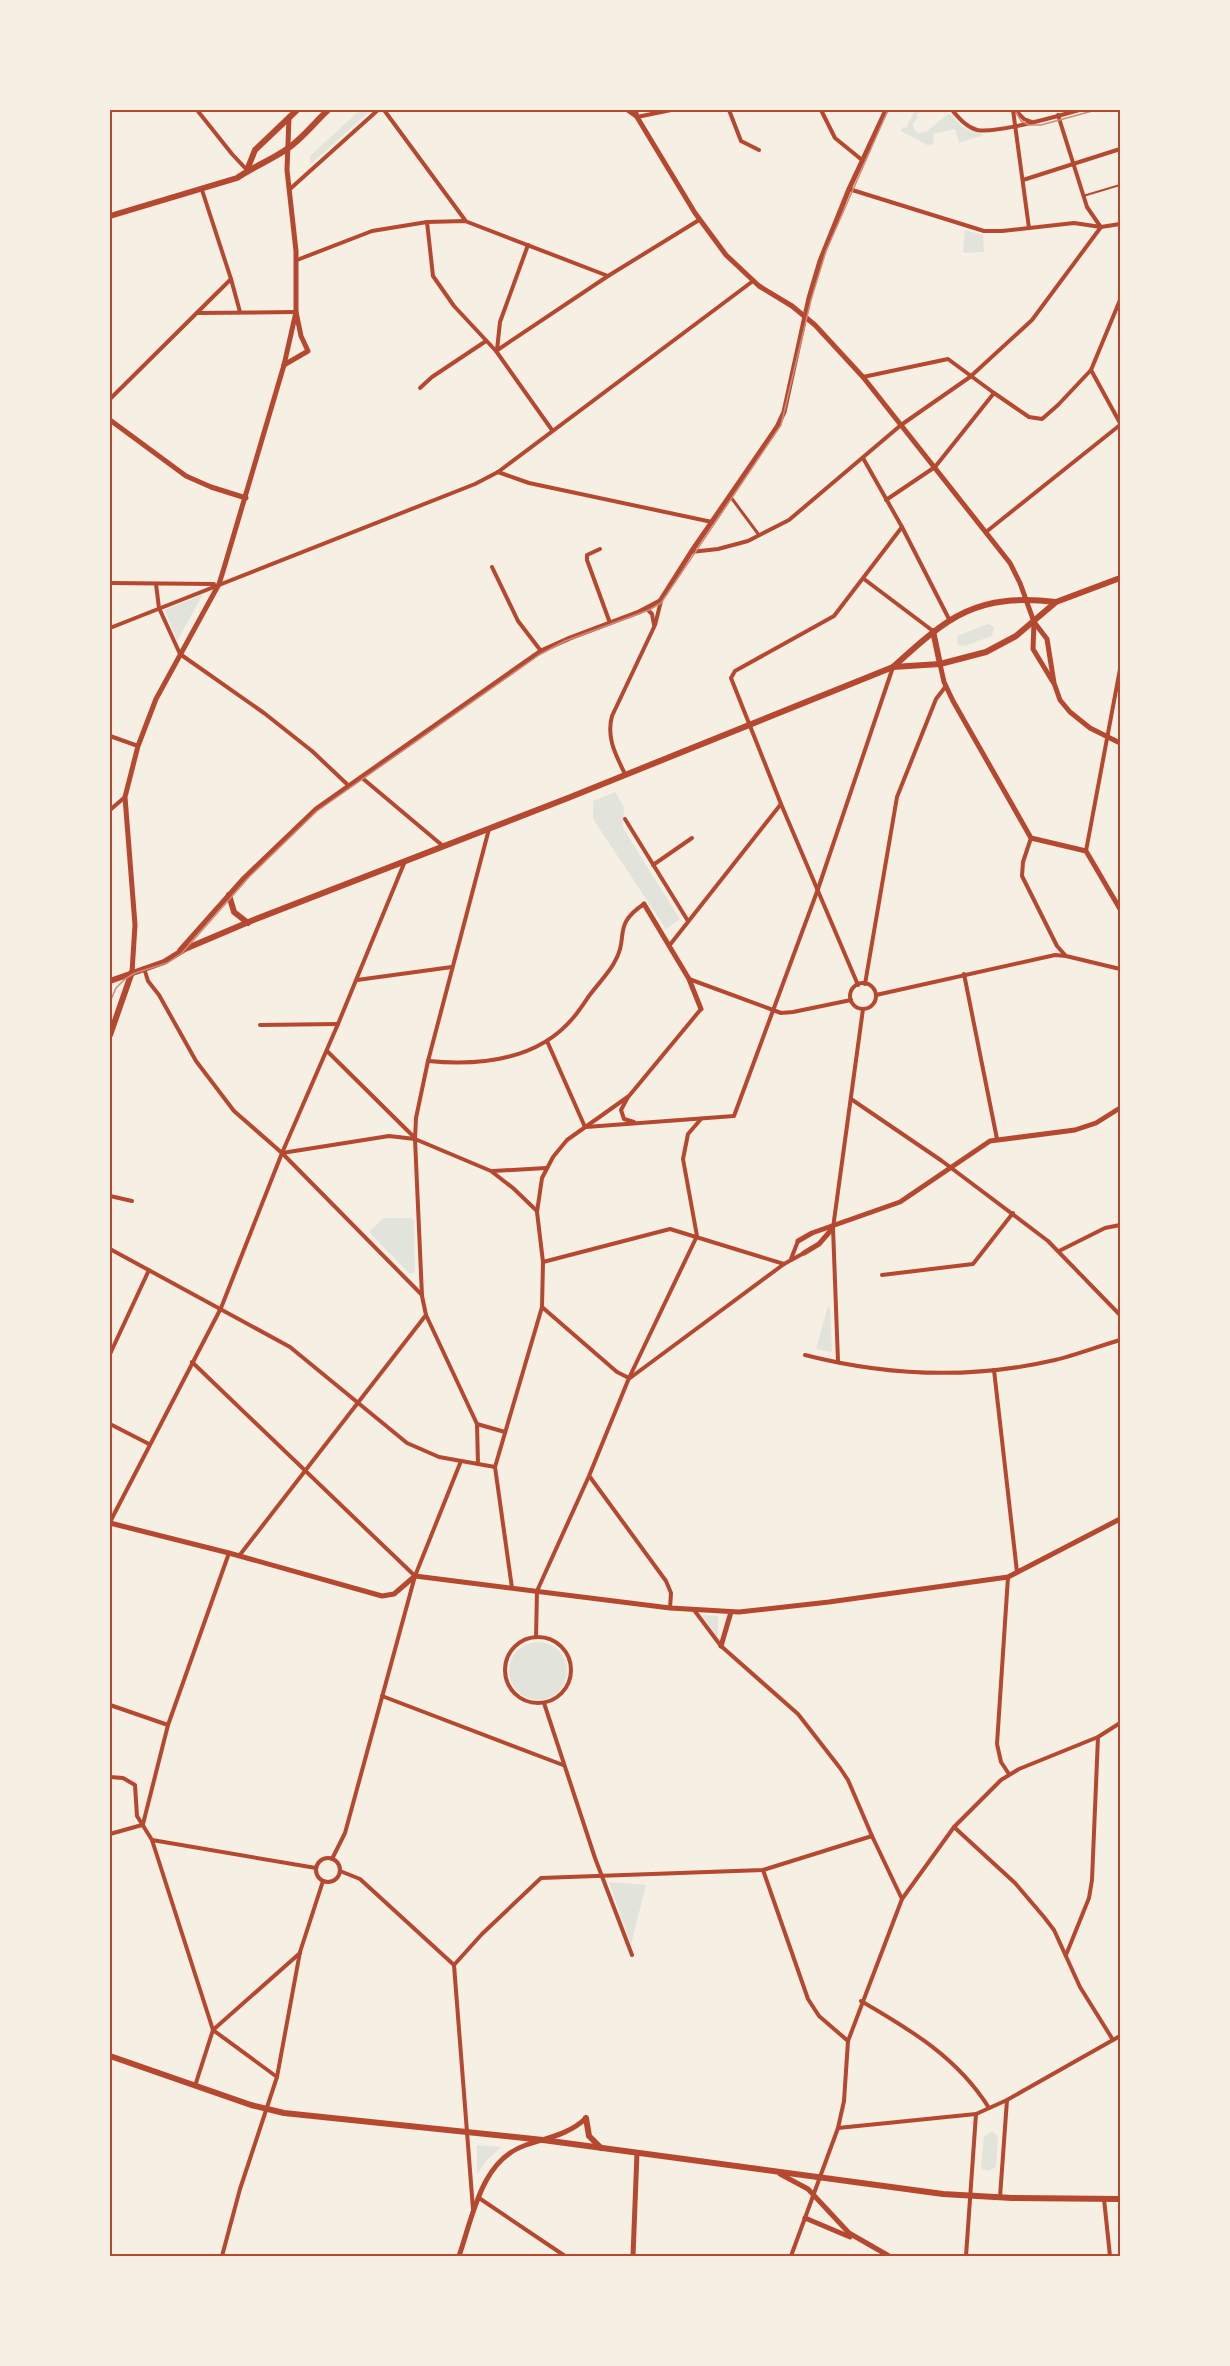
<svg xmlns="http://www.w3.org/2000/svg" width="1230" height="2366" viewBox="0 0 1230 2366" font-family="'Fira Sans Condensed',sans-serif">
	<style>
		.green { fill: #e2e4dc }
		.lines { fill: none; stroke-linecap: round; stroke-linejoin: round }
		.service { stroke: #b5482f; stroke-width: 2 }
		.pedestrian { stroke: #b5482f; stroke-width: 3 }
		.minor { stroke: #b5482f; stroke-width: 4 }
		.tertiary { stroke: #b5482f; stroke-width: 5 }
		.secondary { stroke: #b5482f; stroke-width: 6 }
		.primary { stroke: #b5482f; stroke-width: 6 }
		.tram { stroke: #cf8b77; stroke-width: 1.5 }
		.neatline { fill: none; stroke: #b5482f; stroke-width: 2 }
	</style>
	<rect width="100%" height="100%" fill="#f6efe4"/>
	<!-- green -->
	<g class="green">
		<path d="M360 110H371L311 164 310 156Z"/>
		<path d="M915 110H923L916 115 918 118 913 123 914 129 918 133 926 132 949 113 962 127 984 135 959 143 955 129 933 134 934 144 927 145 901 131 903 127 906 128Z"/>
		<path d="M965 230 983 235 984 252 963 253Z"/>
		<path d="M203 594 177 641 165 610Z"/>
		<path d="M988 624 994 627 992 636 965 646 958 645 957 637 959 635Z"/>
		<path d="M615 792 624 807 623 828 680 919 666 929 593 819V801Z"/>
		<path d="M383 1218H411L414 1221 415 1272 410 1274 369 1232Z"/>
		<path d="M828 1306 830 1308 832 1352 816 1349Z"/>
		<path d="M702 1615 718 1616V1638Z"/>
		<circle cx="538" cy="1671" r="29"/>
		<path d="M609 1882 646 1885 631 1944Z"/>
		<path d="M992 2131 998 2137 996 2167 988 2171 982 2169 981 2166 984 2137Z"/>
		<path d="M477 2145 501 2147 486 2161 477 2175Z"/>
	</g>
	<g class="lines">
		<!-- service -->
		<path class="service" d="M1083 196 1120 185"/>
		<!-- pedestrian -->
		<path class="pedestrian" d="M730 496 759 535"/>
		<!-- minor -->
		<g class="minor">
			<path d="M197 110 232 154 247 170"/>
			<path d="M384 110 465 220"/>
			<path d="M627 110 637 117 671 110"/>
			<path d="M729 110 741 141 759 150"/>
			<path d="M821 110 835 138 862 160"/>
			<path d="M952 110C959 118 966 127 977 130 997 134 1058 116 1079 110"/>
			<path d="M1013 110 1029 228"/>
			<path d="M1015 110 1024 119 1032 122"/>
			<path d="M1058 115 1087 207 1100 226"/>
			<path d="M1023 180 1120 149"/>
			<path d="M290 189 378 110"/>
			<path d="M849 189 984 231H1002L1074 223 1101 227 1120 224"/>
			<path d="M202 190 231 279 240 312"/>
			<path d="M427 222 433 276 454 306 496 351 552 430"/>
			<path d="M297 260 372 231 427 222 465 221 608 276"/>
			<path d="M1120 300 1091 370 1120 423"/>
			<path d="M197 313 296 312"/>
			<path d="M497 350 500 322 528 245"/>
			<path d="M496 351 608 276 699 220"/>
			<path d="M863 377 948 359 994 393"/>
			<path d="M420 388 432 377 486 341"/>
			<path d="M110 399 231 279"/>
			<path d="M863 458 902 527 949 619"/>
			<path d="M498 472 529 483 712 522"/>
			<path d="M886 500 935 467 994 393 1029 417 1042 419 1058 405 1091 370"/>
			<path d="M986 532 1120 425"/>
			<path d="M600 549 587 555V560L610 623"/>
			<path d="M691 552 718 549 748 541 789 520 901 425 970 377 1032 320 1101 227"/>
			<path d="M492 567 518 621 541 651"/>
			<path d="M864 579 933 631"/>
			<path d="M110 583 214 584"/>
			<path d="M156 584 159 608 180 654 264 713 312 751 349 786"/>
			<path d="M647 609 652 614 654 625"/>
			<path d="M110 628 475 484 498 472 753 281"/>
			<path d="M110 736 138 746"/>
			<path d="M625 774C616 755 606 738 612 716L655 625 661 601"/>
			<path d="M361 777 443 846"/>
			<path d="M110 810 125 797"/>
			<path d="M625 819 688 921"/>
			<path d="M1031 838 1023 862 1022 876 1057 946 1065 955"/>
			<path d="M1086 851 1120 669"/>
			<path d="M653 865 692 838"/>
			<path d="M669 946 781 804"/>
			<path d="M144 968 148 981 159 995 196 1061 234 1111 282 1153 422 1295"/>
			<path d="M964 974 997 1139"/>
			<path d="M689 979 781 1013 793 1012 851 1000"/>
			<path d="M357 980 452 967"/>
			<circle cx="863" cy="996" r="13"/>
			<path d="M865 984 897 797 936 699 946 686"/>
			<path d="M858 985 781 804 731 678 735 671 834 616 902 527"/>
			<path d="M876 995 1055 955 1066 956 1120 969"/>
			<path d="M260 1025 338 1024"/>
			<path d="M547 1041 585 1127"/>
			<path d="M327 1051 415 1138"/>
			<path d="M428 1061C480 1066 537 1061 573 1018 579 1011 584 1003 589 996 597 985 608 974 614 963 630 937 611 926 644 904"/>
			<path d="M628 1097 621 1110 624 1119 634 1122"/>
			<path d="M851 1099 942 1161 1048 1241 1120 1315"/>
			<path d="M586 1127 734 1116 818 889 893 667"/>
			<path d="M282 1153 389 1136 415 1139 491 1171 513 1188 537 1211"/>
			<path d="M493 1171 546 1168"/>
			<path d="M110 1196 132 1201"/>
			<path d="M110 1249 290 1347 407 1443 439 1457 495 1467"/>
			<path d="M1059 1251 1105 1228 1120 1225"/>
			<path d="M791 1259 798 1241"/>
			<path d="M543 1262 670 1229 784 1264"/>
			<path d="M882 1275 973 1264 1013 1213"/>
			<path d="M542 1307 617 1372 629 1378"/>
			<path d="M110 1354 149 1270"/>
			<path d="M805 1355C887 1376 973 1379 1055 1360 1077 1355 1099 1346 1120 1340"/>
			<path d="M838 1361 833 1228 863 1009"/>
			<path d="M192 1362 415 1576"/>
			<path d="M994 1370 1017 1572"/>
			<path d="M630 1378 784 1264 804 1253"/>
			<path d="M110 1424 149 1444"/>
			<path d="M477 1424 505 1432"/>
			<path d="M478 1464 477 1424 426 1315 422 1296 415 1139 416 1118 428 1061 489 829"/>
			<path d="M590 1477 666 1581 671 1593 670 1608"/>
			<path d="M110 1522 221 1308 282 1153 338 1024 405 861"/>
			<path d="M239 1556 426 1315"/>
			<path d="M1008 1577 997 1744 1001 1762 1009 1774"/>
			<path d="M512 1588 495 1467 542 1307 543 1262 537 1212 542 1178 553 1157 567 1140 629 1096 701 1009"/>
			<path d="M694 1610 721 1646 798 1714 840 1768 848 1780 872 1836 902 1899"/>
			<circle cx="538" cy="1670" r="33"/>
			<path d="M536 1637 537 1591 589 1476 629 1378 697 1236 683 1159 688 1134 701 1119"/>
			<path d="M382 1696 563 1765"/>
			<path d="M544 1703 595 1858 632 1955"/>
			<path d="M110 1705 168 1725"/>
			<path d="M110 1777 123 1778 135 1785 137 1816 152 1840 213 2030 277 2077"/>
			<path d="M143 1824 168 1725 229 1553"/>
			<path d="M954 1827 1015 1883 1044 1917 1054 1930 1080 1987 1113 2040"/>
			<path d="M110 1834 142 1825"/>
			<path d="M152 1840 316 1868"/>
			<circle cx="328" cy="1870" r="12"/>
			<path d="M332 1859 345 1833 415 1576 461 1461"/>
			<path d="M763 1870 808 1999 819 2016 848 2041"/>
			<path d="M340 1871 360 1879 454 1965"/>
			<path d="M1066 1955 1089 1898 1092 1880 1098 1737"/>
			<path d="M861 2001C911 2030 958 2058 989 2108"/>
			<path d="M195 2086 213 2030 300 1953"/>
			<path d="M838 2128 976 2114 1007 2100 1120 2036"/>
			<path d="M1000 2197 1007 2100"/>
			<path d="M479 2198 565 2256"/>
			<path d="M1104 2199 1110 2256"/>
			<path d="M473 2209 454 1965 482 1934 541 1878 763 1870 872 1836"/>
			<path d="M222 2256 240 2189 277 2077 300 1952 323 1881"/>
			<path d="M791 2256 838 2128 844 2101 848 2041 902 1899 954 1827 1001 1780 1019 1769 1098 1737 1120 1723"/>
			<path d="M966 2256 976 2114"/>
		</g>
		<!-- tertiary -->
		<g class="tertiary">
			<path d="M635 110 637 117 695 213 726 255 759 286 792 306 815 325 863 377 1010 563 1020 583 1034 622 1047 639 1054 683 1060 700 1070 712 1090 728 1120 743"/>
			<path d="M284 365 308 351 301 336 296 312V251L287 170 289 117"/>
			<path d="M110 420 186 476 211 487 246 498"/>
			<path d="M1034 622 1033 649 1053 682"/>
			<path d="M940 664 944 682 953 701 1031 838 1086 851 1120 909"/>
			<path d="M644 904 689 979 701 1009"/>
			<path d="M180 950 244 878 316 809 541 651 570 638 639 612 660 601 691 552 777 427 784 412 809 298 820 261 849 189 886 110"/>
			<path d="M132 972 135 925 125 797 138 746 156 699 219 584 224 568 284 365 296 312"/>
			<path d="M798 1241 812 1233 900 1202 990 1141 1075 1130 1096 1123 1120 1108"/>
			<path d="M804 1253 819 1244 832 1229"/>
			<path d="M110 1523 229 1553 382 1596 394 1594 415 1576 670 1608 739 1612 829 1602 1008 1577 1120 1519"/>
			<path d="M721 1646 731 1612"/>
			<path d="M780 2174 808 2189 849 2233 889 2256"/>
			<path d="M805 2218 850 2237"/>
			<path d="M459 2256C473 2216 481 2160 526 2145 547 2138 570 2134 586 2118"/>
			<path d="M633 2256 637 2153"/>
		</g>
		<!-- secondary -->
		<g class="secondary">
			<path d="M247 170 255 150 297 110"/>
			<path d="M110 216 237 178C253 167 271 160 287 149 302 139 315 122 328 110"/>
			<path d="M110 2056 251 2105 284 2113 543 2140 943 2194 1012 2198 1120 2199"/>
			<path d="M586 2118 589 2136 601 2148"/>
		</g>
		<!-- primary -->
		<g class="primary">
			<path d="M933 631 940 664"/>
			<path d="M893 667C949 616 976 593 1056 602"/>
			<path d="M229 895 234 912 248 923"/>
			<path d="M110 981 164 962 185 949 251 921 568 798 893 667 940 664 986 652 1016 636 1056 602 1120 578"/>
			<path d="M110 1035 132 972"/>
		</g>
		<!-- tram -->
		<g class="tram">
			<path d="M1015 110 1021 121 1029 125H1041L1096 110"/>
			<path d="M110 1002 116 988 125 979 135 973 167 963 182 953 250 876 317 811 539 655 565 641 649 610 661 603 781 425 811 300 826 251 888 110"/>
		</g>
	</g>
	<!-- border -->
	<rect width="1230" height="2366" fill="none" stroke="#f6efe4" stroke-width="222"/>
	<rect x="111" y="111" width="1008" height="2144" class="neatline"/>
</svg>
